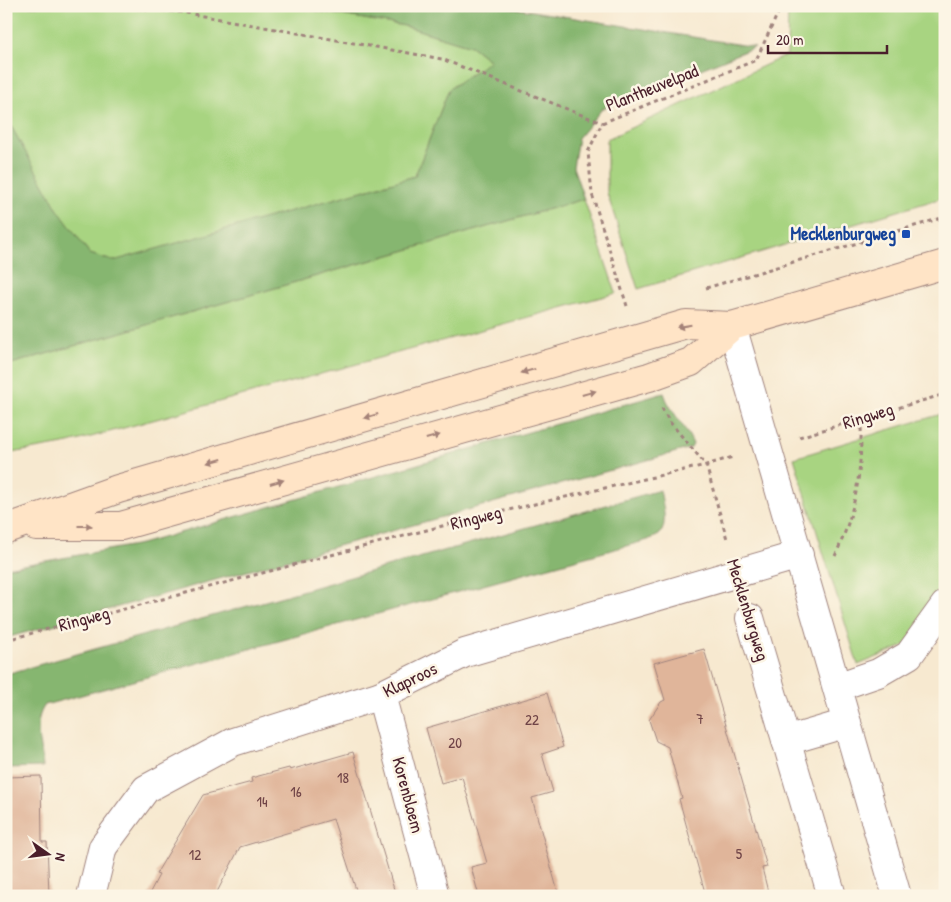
<svg xmlns="http://www.w3.org/2000/svg" width="951" height="902" viewBox="0 0 951 902" font-family="'Patrick Hand',sans-serif">
	<style>
		.green { fill: #a8d481; stroke: #797a56 }
		.forest { fill: #86b66f; stroke: #686a4d }
		.building { fill: #e0b59a }
		.lines { fill: none; stroke-linecap: round; stroke-linejoin: round }
		.minor-casing { stroke: #a0847e; stroke-width: 30 }
		.tertiary-casing { stroke: #a0847e; stroke-width: 30 }
		.secondary-casing { stroke: #a0847e; stroke-width: 30 }
		.path { stroke: #a0847e; stroke-width: 3; stroke-dasharray: 4 4; stroke-linecap: butt }
		.minor { stroke: #fff; stroke-width: 28 }
		.tertiary { stroke: #fff; stroke-width: 28 }
		.secondary { stroke: #ffe4c6; stroke-width: 28 }
		.oneway { fill: #a48278 }
		.transit-dot { fill: #1a4fb4; stroke: #fcf5e5; stroke-width: 2 }
		.labels { text-anchor: middle; stroke-width: 5; stroke-linejoin: round; paint-order: stroke }
		.number-label { font-size: 15px; fill: #704447 }
		.street-label { font-size: 18px; fill: #4a1f2b; stroke: #fcf5e5 }
		.transit-label { font-size: 18px; font-weight: bold; fill: #164399; stroke: #fcf5e5; text-anchor: end }
	</style>
	<rect width="100%" height="100%" fill="#fcf5e5"/>
	<filter id="ink" filterUnits="userSpaceOnUse"><feTurbulence type="fractalNoise" baseFrequency=".02" numOctaves="2"/><feDisplacementMap in="SourceGraphic" scale="10" xChannelSelector="R" yChannelSelector="G"/><feConvolveMatrix kernelMatrix="1 2 1 2 8 2 1 2 1" color-interpolation-filters="sRGB"/></filter>
	<filter id="wash" filterUnits="userSpaceOnUse"><feTurbulence type="fractalNoise" baseFrequency=".0096" numOctaves="4" result="noise"/><feDisplacementMap in="SourceGraphic" scale="20" xChannelSelector="R" yChannelSelector="G"/><feGaussianBlur stdDeviation="1.12" result="paint"/><feColorMatrix in="noise" values="0 0 0 0 0 0 0 0 0 0 0 0 0 0 0 0 0 1.4 0 .05"/><feComposite in="paint" operator="in"/></filter>
	<g filter="url(#wash)">
		<rect width="100%" height="100%" fill="#f7e9d0"/>
		<!-- green -->
		<g class="green">
			<path d="M6 6H289L405 26 471 46 490 61 449 89 415 176 113 262 90 254 57 210 6 117Z"/>
			<path d="M788 6H945V197L638 289 607 193V139L787 55Z"/>
			<path d="M584 199 616 293 69 443 6 454V358L11 364Z"/>
			<path d="M945 413V580L906 645 858 665 794 458Z"/>
		</g>
		<!-- forest -->
		<g class="forest">
			<path d="M289 6H501L755 47 602 109 578 138 573 167 584 199 11 364 6 358V117L58 210 90 254 113 261 415 176 449 89 490 61 471 46 405 26Z"/>
			<path d="M664 393C669 410 685 425 693 444L691 448 6 638V568L141 544Z"/>
			<path d="M660 490C662 502 669 525 659 535 656 537 651 538 648 540L45 705C32 722 41 747 43 767L6 768V674Z"/>
		</g>
		<g id="blocks">
			<!-- building -->
			<g class="building">
				<path d="M704 649 767 867 762 868 769 896H706L679 799 682 798 668 747 656 741 649 720 661 702 665 700 654 663Z"/>
				<path d="M547 693 563 747 542 754 553 792 532 798 559 896H479L471 867 487 863 462 777 441 783 426 728Z"/>
				<path d="M353 752 396 896H358L333 819 240 847 215 896H148L159 875 156 874 203 795 252 782 251 778 289 768 290 770Z"/>
				<path d="M41 776 42 842H47L49 895 6 896V777Z"/>
			</g>
		</g>
	</g>
	<g filter="url(#ink)">
		<use href="#blocks" fill-opacity="0" stroke="#a0847e" stroke-width="1"/>
		<g class="lines">
			<!-- minor casing -->
			<g class="minor-casing">
				<g id="minor">
					<path d="M750 618 832 896"/>
					<path d="M837 687 878 673 909 655 945 605"/>
					<path d="M381 695 435 896"/>
					<path d="M786 741 847 723"/>
					<path d="M91 896 103 847 146 789 233 742 381 695 465 653 799 555"/>
				</g>
			</g>
			<!-- tertiary casing -->
			<g class="tertiary-casing">
				<path id="tertiary" d="M732 326 897 896"/>
			</g>
			<!-- secondary casing -->
			<g class="secondary-casing">
				<g id="secondary">
					<path d="M36 526H121L649 377 691 362 732 326"/>
					<path d="M6 529 118 489 686 324 732 326 945 264"/>
				</g>
			</g>
			<!-- path -->
			<g class="path">
				<path d="M106 6 181 12 442 59 602 123"/>
				<path d="M706 288 945 217"/>
				<path d="M627 306 592 194 588 152 602 123 756 60 778 13V6"/>
				<path d="M662 408 669 421 706 465 727 539"/>
				<path d="M799 437 945 394"/>
				<path d="M835 556C857 509 862 469 861 419"/>
				<path d="M6 640 469 519 706 465 733 457"/>
			</g>
			<!-- minor -->
			<use href="#minor" class="minor"/>
			<!-- tertiary -->
			<use href="#tertiary" class="tertiary"/>
			<!-- secondary -->
			<use href="#secondary" class="secondary"/>
		</g>
		<!-- one-way arrows -->
		<defs><path id="oneway-solid" d="M-6-.8H1V-3.2L6.5 0L1 3.2V.8H-6Z" transform="scale(1.25)"/></defs>
		<g class="oneway">
			<use href="#oneway-solid" transform="translate(684 326) rotate(170)"/>
			<use href="#oneway-solid" transform="translate(528 371) rotate(164)"/>
			<use href="#oneway-solid" transform="translate(589 393) rotate(-16)"/>
			<use href="#oneway-solid" transform="translate(371 416) rotate(164)"/>
			<use href="#oneway-solid" transform="translate(433 437) rotate(-16)"/>
			<use href="#oneway-solid" transform="translate(215 461) rotate(164)"/>
			<use href="#oneway-solid" transform="translate(277 482) rotate(-16)"/>
			<use href="#oneway-solid" transform="translate(85 526)"/>
		</g>
	</g>
	<!-- markers -->
	<rect class="transit-dot" x="901" y="229" width="10" height="10" rx="2.5"/>
	<g class="labels">
		<!-- number labels -->
		<g class="number-label">
			<text x="700" y="724">7</text>
			<text x="532" y="725">22</text>
			<text x="455" y="748">20</text>
			<text x="343" y="783">18</text>
			<text x="296" y="797">16</text>
			<text x="262" y="807">14</text>
			<text x="739" y="859">5</text>
			<text x="195" y="860">12</text>
		</g>
		<!-- street labels -->
		<g class="street-label">
			<text transform="translate(652 88) rotate(-22)" y="6">Plantheuvelpad</text>
			<text transform="translate(868 416) rotate(-17)" y="6">Ringweg</text>
			<text transform="translate(476 518) rotate(-14)" y="6">Ringweg</text>
			<text transform="translate(748 610) rotate(73)" y="6">Mecklenburgweg</text>
			<text transform="translate(84 619) rotate(-15)" y="6">Ringweg</text>
			<text transform="translate(410 680) rotate(-26)" y="6">Klaproos</text>
			<text transform="translate(408 795) rotate(75)" y="6">Korenbloem</text>
		</g>
		<!-- transit labels -->
		<g class="transit-label">
			<text x="896" y="240">Mecklenburgweg</text>
		</g>
	</g>
	<!-- margin -->
	<rect width="951" height="902" fill="none" stroke="#fcf5e5" stroke-width="25"/>
	<!-- north arrow -->
	<g transform="translate(48 854) rotate(104)" stroke="#fcf5e5" stroke-width="4" paint-order="stroke">
	<path d="M0-4L9 19L0 12L-9 19Z" fill="#4a1f2b"/>
	<text y="-8" font-size="14" font-weight="bold" text-anchor="middle" fill="#4a1f2b">N</text>
	</g>
	<!-- scale -->
	<path d="M768 45v8h119v-8" fill="none" stroke="#4a1f2b" stroke-width="2.5"/>
	<text x="776" y="45" font-size="15" fill="#4a1f2b" stroke="#fcf5e5" stroke-width="4" paint-order="stroke">20 m</text>
</svg>
